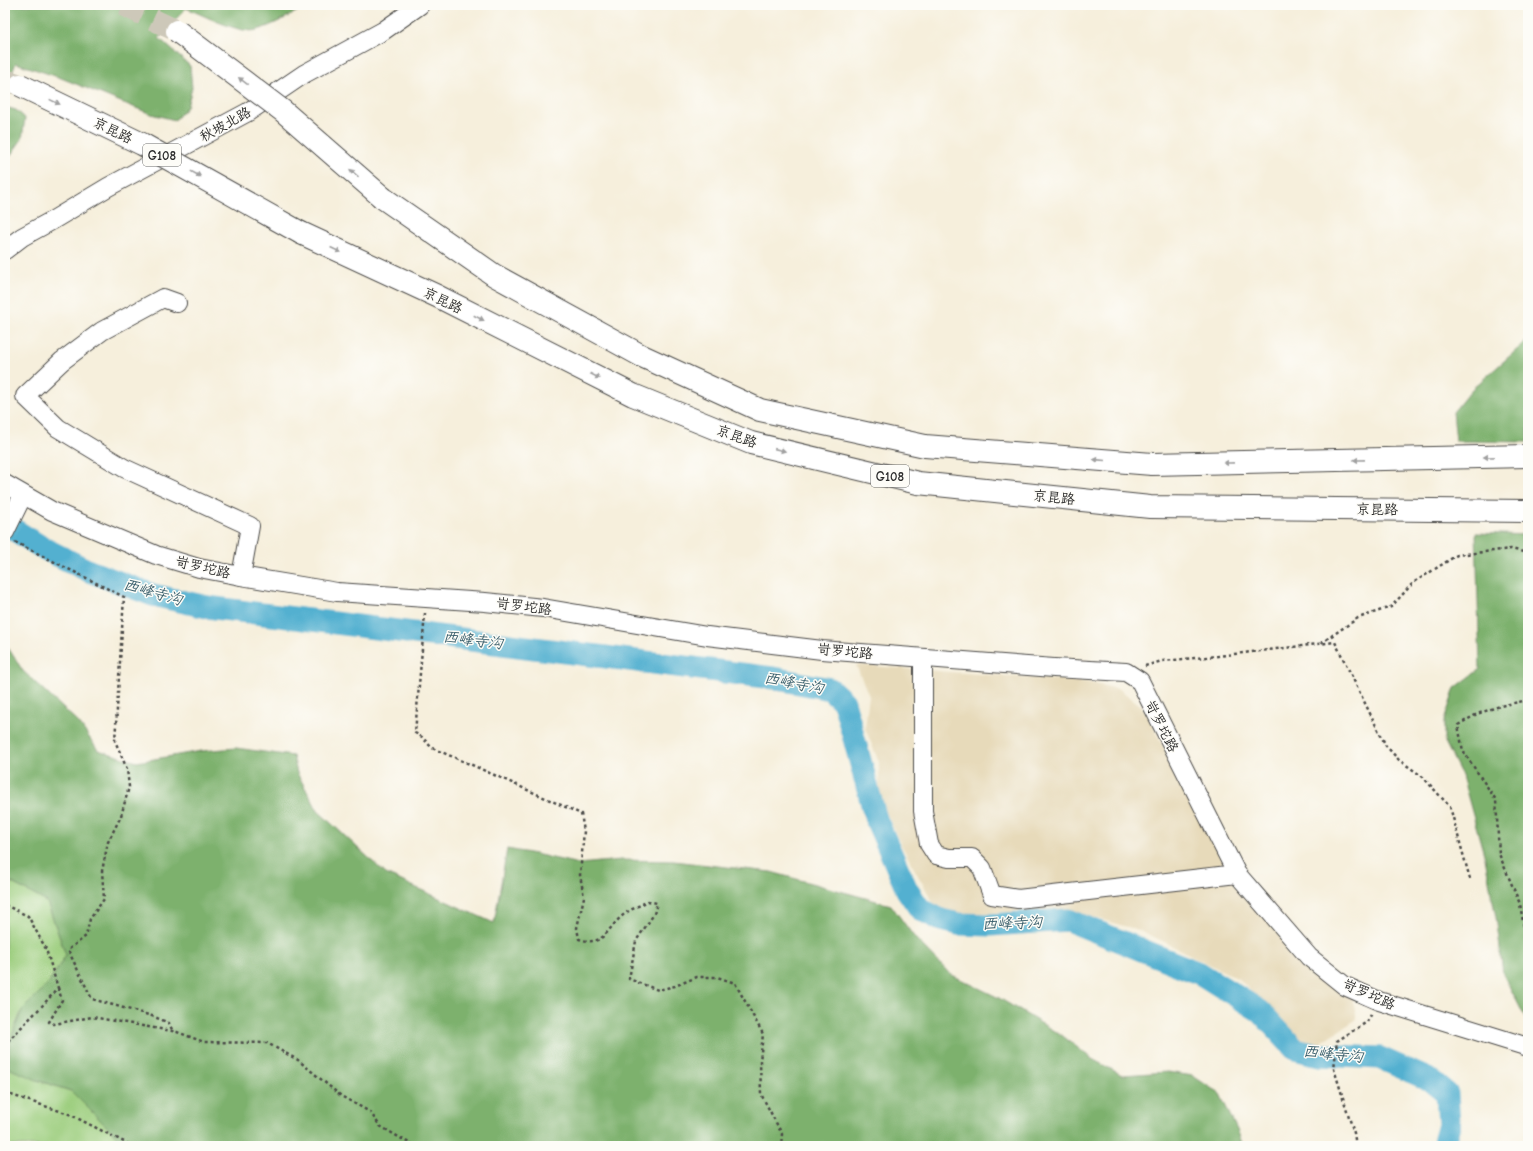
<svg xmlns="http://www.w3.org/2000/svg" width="1533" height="1151" viewBox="0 0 1533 1151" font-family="'Comic Neue','LXGW WenKai TC',sans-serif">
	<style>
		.built { fill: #e7daba }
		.green { fill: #9cce7e; stroke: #647c54 }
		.forest { fill: #7db16d; stroke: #546e4c }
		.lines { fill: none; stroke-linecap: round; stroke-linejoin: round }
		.river { stroke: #52b0d0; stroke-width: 23 }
		.highway-tunnel { stroke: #cdc8b9; stroke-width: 22; stroke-dasharray: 22 11; stroke-linecap: butt }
		.minor-casing { stroke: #494846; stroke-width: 20 }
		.highway-casing { stroke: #494846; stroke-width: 24 }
		.path { stroke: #494846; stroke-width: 2.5; stroke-dasharray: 3 3; stroke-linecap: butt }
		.minor { stroke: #fff; stroke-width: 18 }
		.highway { stroke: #fff; stroke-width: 22 }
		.highway-bridge-casing { stroke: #494846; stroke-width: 24; stroke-linecap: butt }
		.highway-bridge { stroke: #fff; stroke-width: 22 }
		.oneway { fill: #a0a0a0 }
		.labels { text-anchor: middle; stroke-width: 3; stroke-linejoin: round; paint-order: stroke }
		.shield { fill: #fdfcf7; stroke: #6a6a68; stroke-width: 1 }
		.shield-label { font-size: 13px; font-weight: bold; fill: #2b2b2b }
		.street-label { font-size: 14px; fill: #2b2b2b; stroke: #fdfcf7 }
		.water-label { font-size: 15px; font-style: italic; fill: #3b606d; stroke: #fdfcf7 }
	</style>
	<rect width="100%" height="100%" fill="#fdfcf7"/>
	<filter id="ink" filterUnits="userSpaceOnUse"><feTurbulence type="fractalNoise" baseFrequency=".025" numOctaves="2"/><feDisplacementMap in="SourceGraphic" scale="8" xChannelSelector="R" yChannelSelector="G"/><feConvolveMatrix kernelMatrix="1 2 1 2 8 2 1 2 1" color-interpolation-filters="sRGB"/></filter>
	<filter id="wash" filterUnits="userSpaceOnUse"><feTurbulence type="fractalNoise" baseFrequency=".012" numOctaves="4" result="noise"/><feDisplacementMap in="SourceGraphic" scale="16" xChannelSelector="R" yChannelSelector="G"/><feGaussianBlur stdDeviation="0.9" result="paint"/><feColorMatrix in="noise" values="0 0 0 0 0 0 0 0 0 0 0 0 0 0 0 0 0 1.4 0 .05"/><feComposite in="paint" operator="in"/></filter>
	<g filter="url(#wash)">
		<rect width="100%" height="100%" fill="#f6efdc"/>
		<!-- built -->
		<path class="built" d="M856 665 1086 682 1119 689 1142 706 1237 888 1322 981 1352 997 1357 1019 1317 1045 1304 1046 1239 979 1142 931 1088 916 1050 910 948 915 938 911 901 845 879 797V762L865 728 869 696Z"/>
		<!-- green -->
		<path class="green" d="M5 879 47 902 66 955 49 983 22 1010 37 1080 71 1091 126 1146H5Z"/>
		<!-- forest -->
		<g class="forest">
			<path d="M5 5H308C292 14 275 25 257 30 241 35 203 15 186 8L159 38 190 66 192 88 187 107 175 120 151 114 61 78 16 63 5 91Z"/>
			<path d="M5 107 16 110 25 118 22 139 5 163Z"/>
			<path d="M1528 340V442L1456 441 1453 412 1471 390Z"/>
			<path d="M1476 533 1528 535V1023L1503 974 1497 923 1485 858 1462 776 1444 740V721L1455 688 1480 669Z"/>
			<path d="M5 643 23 671 79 723 98 750 137 762 201 751 236 748 293 756 297 773 318 811 386 874 494 923 507 849 535 854 579 864 621 860 673 861 771 872 891 905 915 938 950 974 999 998 1064 1037 1092 1059 1122 1075 1168 1072 1193 1076 1220 1094 1238 1132 1243 1146H126L71 1091 37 1080 8 1068 10 1040 22 1010 49 983 66 955 47 902 5 879Z"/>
		</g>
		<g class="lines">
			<!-- river -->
			<path class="river" d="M5 524 43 548 89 571 153 595 207 607 773 678 830 689 844 702 876 819 907 890 920 909 941 920 959 924 990 925 1068 920 1201 974 1260 1011 1295 1049 1320 1055 1380 1058 1430 1080 1447 1094 1449 1125 1443 1146"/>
		</g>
	</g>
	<g filter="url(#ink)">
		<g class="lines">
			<!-- highway-tunnel -->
			<g class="highway-tunnel">
				<path d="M123 5 177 31"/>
				<path d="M5 80 20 85"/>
			</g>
			<!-- minor casing -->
			<g class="minor-casing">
				<g id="minor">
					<path d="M5 250 22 237 53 220 108 187 248 112 304 74 383 31 420 5"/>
					<path d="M177 303 163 298 102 331 62 361 25 396 58 428 124 468 250 526 241 576"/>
					<path d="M5 484 52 511 156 555 199 568 241 576 337 592 485 602 543 608 707 636 822 650 1054 668 1126 672 1140 681 1237 874 1309 957 1345 986 1379 1001 1528 1047"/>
					<path d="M5 532 23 495"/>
					<path d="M923 658V811L929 844 936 855 949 858H972L982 868 992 895 1018 899 1237 874"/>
				</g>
			</g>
			<!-- highway casing -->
			<g class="highway-casing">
				<g id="highway">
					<path d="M383 198 494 275 642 356 760 410 925 446 1152 464 1528 456"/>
					<path d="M301 233 437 296 633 395 751 443 918 483 1150 507 1528 511"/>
				</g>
			</g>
			<!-- path -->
			<g class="path">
				<path d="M15 542 124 597 115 741 127 769 129 787 121 816 108 842 102 871 104 899 90 919 86 936 68 950 92 999 152 1016 169 1023 173 1032"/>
				<path d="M425 613 415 733 422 737 432 748 472 765 581 814 584 831 580 875 584 897 577 928 579 939C604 947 605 931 621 917 628 910 639 906 648 901L657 903 654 914 636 941 629 979 658 990 675 986 697 977H717L735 983 763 1034 760 1061 761 1094 782 1134 781 1146"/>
				<path d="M1321 643 1358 618 1391 607 1413 583 1457 555 1511 549 1528 553"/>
				<path d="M1145 666 1162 661 1218 656 1335 642 1386 746 1399 760 1423 777 1450 807 1470 879"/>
				<path d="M1528 700 1500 706 1477 714 1458 725 1463 751 1496 800 1499 854 1520 904 1528 952"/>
				<path d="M5 905 28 916 46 949 58 988 42 1006 5 1044"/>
				<path d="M58 988 62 1000 49 1022 54 1024 92 1017 177 1032 204 1042 267 1043 298 1060 341 1096 370 1112 380 1126 414 1146"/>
				<path d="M5 1093 69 1114 132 1146"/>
				<path d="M1356 1146 1354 1133 1334 1069 1337 1041 1367 1022 1372 1013"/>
			</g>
			<!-- minor -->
			<use href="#minor" class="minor"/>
			<!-- highway -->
			<use href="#highway" class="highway"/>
			<!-- highway-bridge casing -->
			<g class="highway-bridge-casing">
				<g id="highway-bridge">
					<path d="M177 31 283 111 383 198"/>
					<path d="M20 85 142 144 301 233"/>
				</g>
			</g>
			<!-- highway-bridge -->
			<use href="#highway-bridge" class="highway-bridge"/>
		</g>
		<!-- one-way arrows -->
		<defs><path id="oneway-solid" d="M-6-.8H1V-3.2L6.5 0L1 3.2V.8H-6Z"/></defs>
		<g class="oneway">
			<use href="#oneway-solid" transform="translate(243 81) rotate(-143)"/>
			<use href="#oneway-solid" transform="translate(55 102) rotate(26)"/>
			<use href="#oneway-solid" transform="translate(354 173) rotate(-139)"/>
			<use href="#oneway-solid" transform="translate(196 174) rotate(29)"/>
			<use href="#oneway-solid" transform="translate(336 250) rotate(25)"/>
			<use href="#oneway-solid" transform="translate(479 318) rotate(27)"/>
			<use href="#oneway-solid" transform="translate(595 376) rotate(27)"/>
			<use href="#oneway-solid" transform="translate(780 450) rotate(13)"/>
			<use href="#oneway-solid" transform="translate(1489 457) rotate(179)"/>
			<use href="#oneway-solid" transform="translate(1099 460) rotate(-175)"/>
			<use href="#oneway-solid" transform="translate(1359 460) rotate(179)"/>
			<use href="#oneway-solid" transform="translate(1229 463) rotate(179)"/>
		</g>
	</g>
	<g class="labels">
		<!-- shield labels -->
		<g class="shield">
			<rect x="143" y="144" width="38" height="22" rx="3"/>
			<rect x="871" y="465" width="38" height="22" rx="3"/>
		</g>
		<g class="shield-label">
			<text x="162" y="160">G108</text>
			<text x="890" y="481">G108</text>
		</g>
		<!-- street labels -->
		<g class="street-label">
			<text transform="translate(225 124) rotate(-29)" y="5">秋坡北路</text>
			<text transform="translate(113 130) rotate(26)" y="5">京昆路</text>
			<text transform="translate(443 300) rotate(26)" y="5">京昆路</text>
			<text transform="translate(737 436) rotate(20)" y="5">京昆路</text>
			<text transform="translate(1054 497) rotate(6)" y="5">京昆路</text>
			<text transform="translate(1377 509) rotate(1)" y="5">京昆路</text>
			<text transform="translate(203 567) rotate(13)" y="5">岢罗坨路</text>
			<text transform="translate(524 606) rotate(7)" y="5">岢罗坨路</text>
			<text transform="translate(845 651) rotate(5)" y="5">岢罗坨路</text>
			<text transform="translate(1162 726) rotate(63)" y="5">岢罗坨路</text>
			<text transform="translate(1369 994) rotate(24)" y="5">岢罗坨路</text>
		</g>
		<!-- water labels -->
		<g class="water-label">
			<text transform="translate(153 592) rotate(16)" y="5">西峰寺沟</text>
			<text transform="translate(473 640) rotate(7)" y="5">西峰寺沟</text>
			<text transform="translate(794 683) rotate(11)" y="5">西峰寺沟</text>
			<text transform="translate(1012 923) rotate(-2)" y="5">西峰寺沟</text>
			<text transform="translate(1333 1054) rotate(6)" y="5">西峰寺沟</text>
		</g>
	</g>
	<!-- margin -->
	<rect width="1533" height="1151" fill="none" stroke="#fdfcf7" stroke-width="20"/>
</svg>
